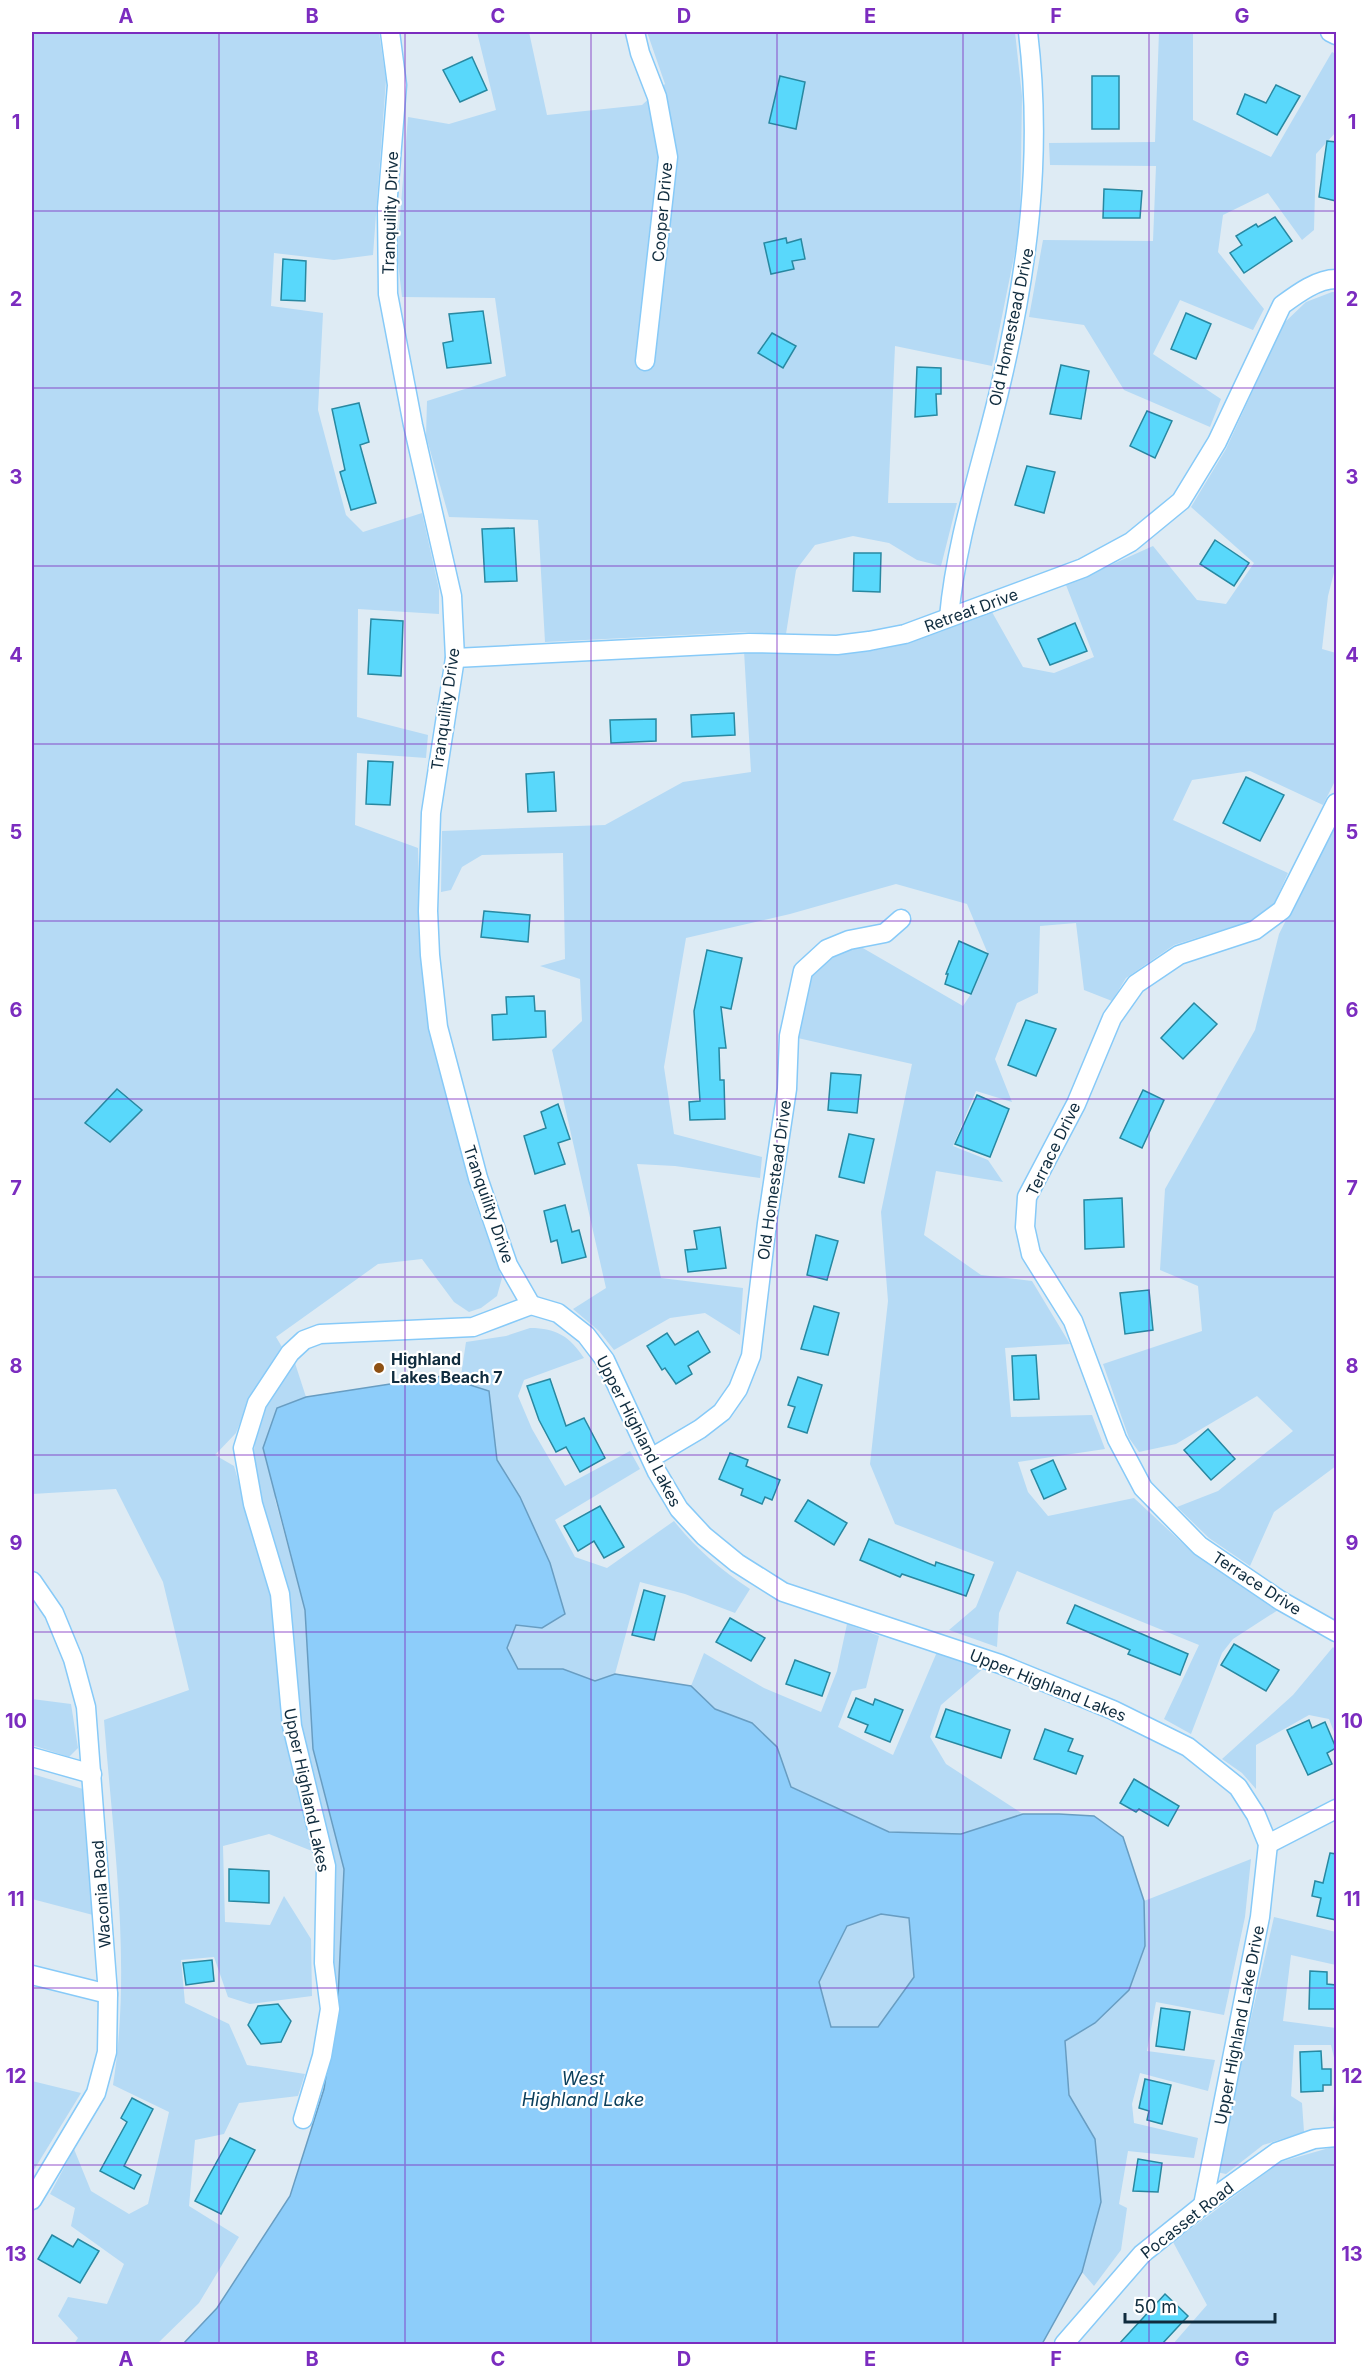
<svg xmlns="http://www.w3.org/2000/svg" width="1368" height="2376" viewBox="0 0 1368 2376" font-family="Inter,sans-serif">
	<style>
		.green { fill: #b5daf5 }
		.water { fill: #8dcdfa; stroke: #689dc2; stroke-width: 1.5; fill-rule: evenodd }
		.building { fill: #59d8fb; stroke: #2888a1; stroke-width: 1.5 }
		.lines { fill: none; stroke-linecap: round; stroke-linejoin: round }
		.minor-casing { stroke: #87caf8; stroke-width: 21 }
		.minor { stroke: #fff; stroke-width: 18 }
		.grid { fill: none; stroke: #7b2cbf; stroke-width: 1.5; stroke-opacity: 0.55 }
		.poi-dot { fill: #8e5114; stroke: #fff; stroke-width: 2 }
		.labels { text-anchor: middle; stroke-width: 4.5; stroke-linejoin: round; paint-order: stroke }
		.street-label { font-size: 16px; fill: #102c3e; stroke: #fff }
		.poi-label { font-size: 16px; font-weight: bold; fill: #102c3e; stroke: #fff; text-anchor: start }
		.water-label { font-size: 18px; font-style: italic; fill: #0c405d; stroke: #fff }
		.neatline { fill: none; stroke: #7b2cbf; stroke-width: 2 }
		.grid-label { font-size: 20px; text-anchor: middle; font-weight: bold; fill: #7b2cbf }
	</style>
	<rect width="100%" height="100%" fill="#deebf4"/>
	<!-- green -->
	<g class="green">
		<path d="M32 32H379L386 80 373 255 334 260 274 253 271 306 323 313 318 410 346 515 363 532 422 513 439 589V614L358 609 357 717 428 735 426 758 357 753 355 825 418 848 421 958 429 1029 471 1191 502 1278 497 1296 481 1308 469 1312 454 1302 422 1259 378 1264 276 1337 282 1347 250 1398 236 1433 215 1455 234 1466 270 1591 309 1820 312 1851 269 1834 223 1846 225 1922 270 1925 284 1896 311 1939 312 1996 250 2004 228 1997 214 1957 181 1960 185 2003 229 2024 247 2065 305 2074 298 2096 239 2103 224 2134 195 2140 189 2206 239 2237 199 2303 157 2344H74L78 2338 58 2316 68 2297 107 2304 124 2264 71 2226 75 2208 50 2194 74 2149 91 2191 129 2214 148 2204 169 2112 113 2085C132 1965 113 1840 104 1720L189 1690 163 1582 116 1489 32 1494Z"/>
		<path d="M477 32H529L547 115 642 105 665 84 647 32H1015L1022 96 1020 227 992 366 895 346 888 503H957L941 566 917 560 889 543 853 536 815 545 796 570 786 634 745 632 545 642 538 520 449 517 426 436 427 401 506 376 495 298 402 297 397 254 408 117 449 124 496 110Z"/>
		<path d="M1159 32H1193V120L1271 157 1332 52 1336 54V132L1316 154 1314 230 1302 240 1268 193 1223 215 1218 252 1264 309 1253 330 1180 300 1153 354 1221 399 1210 427 1124 390 1084 325 1029 317 1043 240 1153 241 1156 166 1050 165 1049 143 1155 142Z"/>
		<path d="M1332 292H1336V565L1328 596 1322 649 1336 653V779L1323 805 1250 771 1192 780 1173 820 1288 873 1273 906 1248 922 1174 945 1126 978 1112 1001 1084 990 1076 923 1040 926 1038 993 1017 1003 995 1059 1012 1102 976 1091 953 1146 988 1160 1003 1182 936 1171 924 1235 981 1275 1032 1281 1070 1344 1005 1348 1011 1417 1092 1415 1105 1449 1018 1462 1028 1492 1048 1516 1134 1498 1191 1551 1278 1610 1233 1639 1222 1653 1191 1734 1164 1719 1199 1645 1017 1571 999 1613 997 1647 949 1630 976 1607 994 1562 895 1524 870 1464 888 1301 881 1212 912 1064 789 1036 803 971 849 940 963 1006 971 994 988 954 967 904 896 884 790 914 686 938 664 1067 674 1134 762 1157 760 1178 675 1166 637 1164 661 1278 743 1288 740 1335 705 1313 670 1318 614 1350 599 1331 573 1309 606 1288 552 1050 582 1021 580 979 540 966 565 959 563 853 482 855 462 867 451 890 441 892 442 831 605 825 683 782 751 772 744 651C791 653 841 658 887 648 923 640 957 625 992 612L1023 667 1054 673 1094 657 1066 585 1153 546 1197 600 1226 604 1254 563 1191 507 1226 449 1284 323 1306 302Z"/>
		<path d="M1336 821V1466L1274 1512 1250 1566 1209 1538 1177 1507 1218 1491 1293 1431 1257 1396 1176 1444 1139 1452 1129 1438 1103 1364 1202 1331 1198 1286 1160 1270 1165 1189 1255 1030 1279 934Z"/>
		<path d="M530 1328C557 1328 570 1337 584 1358L524 1380 518 1396 532 1429 565 1486 630 1451 640 1469 555 1520 575 1557 607 1568 674 1521C696 1549 720 1569 750 1589L735 1613 685 1594 640 1582 615 1674 595 1681 563 1669H518L507 1648 516 1624 542 1628 565 1614 550 1563 520 1497 497 1460 489 1391 460 1382 466 1342 506 1336Z"/>
		<path d="M294 1360 306 1397 277 1408 275 1499 305 1610 313 1749 344 1869 338 1998 333 1982 311 1780 253 1471C252 1425 270 1398 294 1360Z"/>
		<path d="M847 1624 879 1636 866 1688 852 1691 838 1727 893 1755 937 1652 984 1668 941 1705 930 1737 946 1764 1023 1814 961 1834 889 1832 791 1787 777 1747 752 1723 715 1709 691 1686 704 1653 764 1688 821 1712 837 1671Z"/>
		<path d="M1333 1647 1336 1650V1737L1329 1719 1309 1715 1256 1745V1789L1242 1773 1222 1759 1293 1695Z"/>
		<path d="M32 1699 71 1704 78 1748 69 1757 32 1745Z"/>
		<path d="M32 1774 83 1789 93 1915 32 1899Z"/>
		<path d="M1251 1859 1245 1917 1224 2015 1156 2002 1147 2051 1215 2060 1208 2091 1140 2073 1132 2104 1134 2123 1198 2138 1194 2158 1128 2151 1119 2204 1127 2208 1121 2250 1094 2286 1082 2272 1101 2202 1095 2139 1069 2095 1065 2041 1095 2023 1145 1946 1144 1901Z"/>
		<path d="M881 1914 910 1918 914 1977 878 2027H831L819 1982 847 1926Z"/>
		<path d="M1274 1917 1336 1932V1965L1291 1955 1283 2021 1336 2028V2122L1333 2121 1336 2066 1331 2045H1294L1291 2096 1302 2103 1304 2132 1263 2145 1226 2174 1216 2172Z"/>
		<path d="M32 2081 81 2093 32 2173Z"/>
		<path d="M1336 2146V2344H1173L1207 2305 1173 2242 1280 2162Z"/>
	</g>
	<!-- water -->
	<path class="water" d="M442 1376 489 1391 497 1460 520 1497 550 1563 565 1614 542 1628 516 1625 507 1648 518 1669H563L595 1681 615 1674 691 1686 715 1709 752 1723 777 1747 791 1787 889 1832 961 1834 1023 1814H1059L1094 1816 1123 1837 1144 1901 1145 1946 1129 1990 1095 2023 1065 2041 1069 2095 1095 2139 1101 2202 1082 2272 1042 2344H183L217 2308 290 2196 324 2089 338 1998 344 1869 313 1749 305 1610 263 1448 277 1408 306 1397ZM881 1914 909 1918 914 1977 878 2027H831L819 1982 847 1926Z"/>
	<!-- building -->
	<g class="building">
		<path d="M472 57 487 90 460 102 443 70Z"/>
		<path d="M780 76 805 82 796 129 769 123Z"/>
		<rect x="1092" y="76" width="27" height="53"/>
		<path d="M1276 85 1300 96 1277 135 1237 114 1245 94 1266 103Z"/>
		<path d="M1327 141 1336 142V201L1319 197Z"/>
		<path d="M1104 189 1142 191 1140 218H1103Z"/>
		<path d="M1275 217 1292 241 1244 273 1230 253 1242 245 1236 236 1256 224 1258 227Z"/>
		<path d="M786 238 787 243 801 239 805 259 792 261 794 269 771 274 764 243Z"/>
		<path d="M283 259 306 261 305 301 281 300Z"/>
		<path d="M483 311 491 363 447 368 443 343 453 341 449 314Z"/>
		<path d="M1186 313 1211 324 1196 359 1171 349Z"/>
		<path d="M772 333 796 346 783 368 758 353Z"/>
		<path d="M1061 365 1089 371 1081 419 1050 414Z"/>
		<path d="M917 367 941 368V394H936L937 415 915 417Z"/>
		<path d="M359 403 369 442 360 445 376 503 351 510 340 472 345 470 332 409Z"/>
		<path d="M1147 411 1172 421 1155 458 1130 446Z"/>
		<path d="M1027 466 1055 472 1044 513 1015 505Z"/>
		<path d="M514 528 517 581 485 582 482 529Z"/>
		<path d="M1215 540 1249 563 1234 586 1200 564Z"/>
		<path d="M854 553H881L880 592 853 591Z"/>
		<path d="M371 619 403 621 401 676 368 674Z"/>
		<path d="M1075 623 1087 651 1050 665 1038 639Z"/>
		<path d="M734 713 735 735 692 737 691 715Z"/>
		<path d="M656 719V741L611 743 610 720Z"/>
		<path d="M368 761 393 762 390 805 366 804Z"/>
		<path d="M554 772 556 811 528 812 526 774Z"/>
		<path d="M1246 777 1284 795 1260 841 1223 823Z"/>
		<path d="M484 911 530 915 528 942 481 937Z"/>
		<path d="M959 941 988 954 971 994 945 984 948 974H946Z"/>
		<path d="M707 950 742 958 731 1009 721 1007 726 1048H719L720 1080H724L725 1119 690 1120 689 1102 700 1101 694 1011Z"/>
		<path d="M534 996 535 1011H545L546 1037 493 1040 492 1015 507 1014 506 997Z"/>
		<path d="M1194 1003 1217 1024 1183 1059 1161 1038Z"/>
		<path d="M1026 1020 1056 1029 1036 1076 1008 1065Z"/>
		<path d="M831 1073 861 1075 857 1113 828 1110Z"/>
		<path d="M117 1089 142 1110 110 1142 85 1123Z"/>
		<path d="M1143 1090 1164 1100 1142 1148 1120 1138Z"/>
		<path d="M977 1095 1009 1109 990 1157 955 1144Z"/>
		<path d="M558 1104 570 1139 558 1143 565 1164 535 1174 524 1136 546 1128 541 1112Z"/>
		<path d="M849 1134 874 1139 864 1183 839 1177Z"/>
		<path d="M1122 1198 1124 1247 1085 1249 1084 1200Z"/>
		<path d="M565 1205 572 1232 579 1230 586 1257 562 1263 557 1240 551 1242 544 1211Z"/>
		<path d="M720 1227 726 1268 688 1272 685 1250 697 1249 694 1231Z"/>
		<path d="M816 1235 838 1241 827 1280 807 1275Z"/>
		<path d="M1149 1290 1153 1330 1125 1334 1120 1293Z"/>
		<path d="M814 1306 839 1313 828 1355 801 1349Z"/>
		<path d="M698 1331 710 1352 688 1366 692 1374 676 1384 665 1368 662 1370 647 1346 667 1333 675 1345Z"/>
		<path d="M1036 1355 1039 1399 1014 1400 1012 1356Z"/>
		<path d="M798 1377 822 1385 807 1433 788 1427 795 1407 788 1405Z"/>
		<path d="M550 1379 566 1426 584 1418 605 1458 580 1472 566 1447 556 1452 539 1420 527 1386Z"/>
		<path d="M1208 1429 1235 1459 1211 1480 1184 1450Z"/>
		<path d="M730 1453 748 1460 746 1466 780 1480 772 1500 765 1497 762 1504 741 1495 743 1489 719 1479Z"/>
		<path d="M1053 1460 1066 1489 1044 1499 1031 1470Z"/>
		<path d="M808 1500 847 1523 834 1545 795 1521Z"/>
		<path d="M600 1506 624 1547 604 1558 594 1541 578 1551 564 1526Z"/>
		<path d="M869 1539 935 1566 936 1562 974 1575 966 1596 902 1574 900 1577 860 1560Z"/>
		<path d="M644 1590 665 1596 654 1640 632 1635Z"/>
		<path d="M1075 1605 1188 1654 1180 1675 1128 1654 1130 1650 1067 1623Z"/>
		<path d="M730 1618 765 1638 751 1661 716 1642Z"/>
		<path d="M1234 1644 1279 1670 1266 1691 1221 1665Z"/>
		<path d="M795 1660 830 1673 822 1696 786 1684Z"/>
		<path d="M856 1698 873 1705 875 1699 903 1710 890 1742 865 1732 868 1725 848 1717Z"/>
		<path d="M946 1709 1010 1730 1001 1758 936 1737Z"/>
		<path d="M1309 1720 1312 1728 1325 1722 1336 1748 1327 1753 1332 1764 1308 1775 1287 1730Z"/>
		<path d="M1045 1729 1073 1739 1068 1751 1083 1756 1076 1774 1034 1759Z"/>
		<path d="M1134 1779 1179 1806 1168 1826 1139 1809 1136 1812 1120 1803Z"/>
		<path d="M1330 1853 1336 1854V1920L1317 1916 1321 1898 1312 1896 1315 1881 1323 1883Z"/>
		<path d="M229 1869 269 1871V1903L229 1901Z"/>
		<path d="M212 1960 214 1981 186 1985 183 1963Z"/>
		<path d="M1310 1971 1327 1972V1984L1336 1985V2009H1309Z"/>
		<path d="M278 2004 291 2021 281 2042 261 2044 248 2025 258 2006Z"/>
		<path d="M1161 2008 1190 2012 1184 2050 1156 2046Z"/>
		<path d="M1321 2051 1322 2069H1331V2085H1323V2091L1301 2092 1300 2052Z"/>
		<path d="M1145 2079 1171 2085 1162 2124 1147 2120 1149 2111 1139 2108Z"/>
		<path d="M132 2098 153 2109 124 2166 141 2175 134 2189 100 2171 127 2122 121 2118Z"/>
		<path d="M230 2138 255 2150 221 2214 195 2201Z"/>
		<path d="M1138 2159 1162 2163 1158 2192 1133 2191Z"/>
		<path d="M52 2235 73 2247 78 2239 99 2251 80 2283 38 2259Z"/>
		<path d="M1165 2294 1188 2316 1162 2344H1119Z"/>
	</g>
	<g class="lines">
		<!-- minor casing -->
		<g class="minor-casing">
			<g id="minor">
				<path d="M390 32 397 85 387 208 388 294 413 425 452 596 455 658 431 813 428 911 430 955 438 1027 478 1178 508 1265 531 1305"/>
				<path d="M635 32 640 53 657 97 668 157 645 361"/>
				<path d="M1330 32 1336 35"/>
				<path d="M949 617C956 540 981 467 999 392 1028 271 1043 156 1028 32"/>
				<path d="M455 658 749 643 837 645 869 641 905 634 1083 568 1131 542 1181 501 1217 442 1282 305C1297 294 1317 279 1336 279"/>
				<path d="M1336 803 1282 910 1255 930 1179 955 1136 984 1112 1018 1076 1104 1027 1197 1025 1227 1031 1254 1073 1321 1117 1439 1143 1488 1200 1546 1281 1601 1336 1632"/>
				<path d="M651 1458 700 1429 722 1412 738 1389 751 1356 767 1223 787 1089 789 1036 803 971 827 949 849 940 885 933 901 919"/>
				<path d="M32 1581 54 1613 73 1659 86 1707 108 1994 107 2052 96 2093 32 2200"/>
				<path d="M32 1757 92 1774"/>
				<path d="M1268 1844 1336 1809"/>
				<path d="M32 1975 108 1994"/>
				<path d="M303 2119 322 2056 330 2009 324 1963 326 1866 292 1726 280 1594 253 1504 243 1448 257 1403 290 1353 304 1340 320 1334 473 1327 531 1305 558 1313 586 1335 605 1360 657 1472 679 1509 704 1536 737 1563 783 1592 1000 1664 1113 1710 1188 1747 1238 1787 1256 1815 1268 1844 1260 1917 1203 2205"/>
				<path d="M1064 2344 1142 2254 1203 2205 1277 2152 1314 2139 1336 2137"/>
			</g>
		</g>
		<!-- minor -->
		<use href="#minor" class="minor"/>
	</g>
	<!-- grid -->
	<path class="grid" d="M219 32V2344M405 32V2344M591 32V2344M777 32V2344M963 32V2344M1149 32V2344M32 211H1336M32 388H1336M32 566H1336M32 744H1336M32 921H1336M32 1099H1336M32 1277H1336M32 1455H1336M32 1632H1336M32 1810H1336M32 1988H1336M32 2165H1336"/>
	<!-- markers -->
	<circle class="poi-dot" cx="379" cy="1368" r="6"/>
	<g class="labels">
		<!-- street labels -->
		<g class="street-label">
			<text transform="translate(662 212) rotate(-85)" y="6">Cooper Drive</text>
			<text transform="translate(390 213) rotate(-88)" y="6">Tranquility Drive</text>
			<text transform="translate(1011 327) rotate(-78)" y="6">Old Homestead Drive</text>
			<text transform="translate(971 610) rotate(-20)" y="6">Retreat Drive</text>
			<text transform="translate(445 709) rotate(-82)" y="6">Tranquility Drive</text>
			<text transform="translate(1053 1149) rotate(-64)" y="6">Terrace Drive</text>
			<text transform="translate(774 1180) rotate(-82)" y="6">Old Homestead Drive</text>
			<text transform="translate(489 1204) rotate(71)" y="6">Tranquility Drive</text>
			<text transform="translate(639 1431) rotate(63)" y="6">Upper Highland Lakes</text>
			<text transform="translate(1257 1583) rotate(33)" y="6">Terrace Drive</text>
			<text transform="translate(1048 1685) rotate(22)" y="6">Upper Highland Lakes</text>
			<text transform="translate(307 1790) rotate(78)" y="6">Upper Highland Lakes</text>
			<text transform="translate(101 1894) rotate(-94)" y="6">Waconia Road</text>
			<text transform="translate(1239 2025) rotate(-79)" y="6">Upper Highland Lake Drive</text>
			<text transform="translate(1187 2220) rotate(-38)" y="6">Pocasset Road</text>
		</g>
		<!-- poi labels -->
		<g class="poi-label">
			<text x="391" y="1365">Highland<tspan x="391" dy="18">Lakes Beach 7</tspan></text>
		</g>
		<!-- water labels -->
		<g class="water-label">
			<text x="583" y="2085">West<tspan x="583" dy="21">Highland Lake</tspan></text>
		</g>
	</g>
	<!-- border -->
	<rect width="1368" height="2376" fill="none" stroke="#ffffff" stroke-width="66"/>
	<!-- scale -->
	<path d="M1125 2313v9h150v-9" fill="none" stroke="#102c3e" stroke-width="3"/>
	<text x="1134" y="2313" font-size="18" fill="#102c3e" stroke="#ffffff" stroke-width="4.5" paint-order="stroke">50 m</text>
	<rect x="33" y="33" width="1302" height="2310" class="neatline"/>
	<g class="grid-label">
		<text x="126" y="23">A</text>
		<text x="312" y="23">B</text>
		<text x="498" y="23">C</text>
		<text x="684" y="23">D</text>
		<text x="870" y="23">E</text>
		<text x="1056" y="23">F</text>
		<text x="1242" y="23">G</text>
		<text x="16" y="129">1</text>
		<text x="1352" y="129">1</text>
		<text x="16" y="306">2</text>
		<text x="1352" y="306">2</text>
		<text x="16" y="484">3</text>
		<text x="1352" y="484">3</text>
		<text x="16" y="662">4</text>
		<text x="1352" y="662">4</text>
		<text x="16" y="839">5</text>
		<text x="1352" y="839">5</text>
		<text x="16" y="1017">6</text>
		<text x="1352" y="1017">6</text>
		<text x="16" y="1195">7</text>
		<text x="1352" y="1195">7</text>
		<text x="16" y="1373">8</text>
		<text x="1352" y="1373">8</text>
		<text x="16" y="1550">9</text>
		<text x="1352" y="1550">9</text>
		<text x="16" y="1728">10</text>
		<text x="1352" y="1728">10</text>
		<text x="16" y="1906">11</text>
		<text x="1352" y="1906">11</text>
		<text x="16" y="2083">12</text>
		<text x="1352" y="2083">12</text>
		<text x="16" y="2261">13</text>
		<text x="1352" y="2261">13</text>
		<text x="126" y="2366">A</text>
		<text x="312" y="2366">B</text>
		<text x="498" y="2366">C</text>
		<text x="684" y="2366">D</text>
		<text x="870" y="2366">E</text>
		<text x="1056" y="2366">F</text>
		<text x="1242" y="2366">G</text>
	</g>
</svg>
